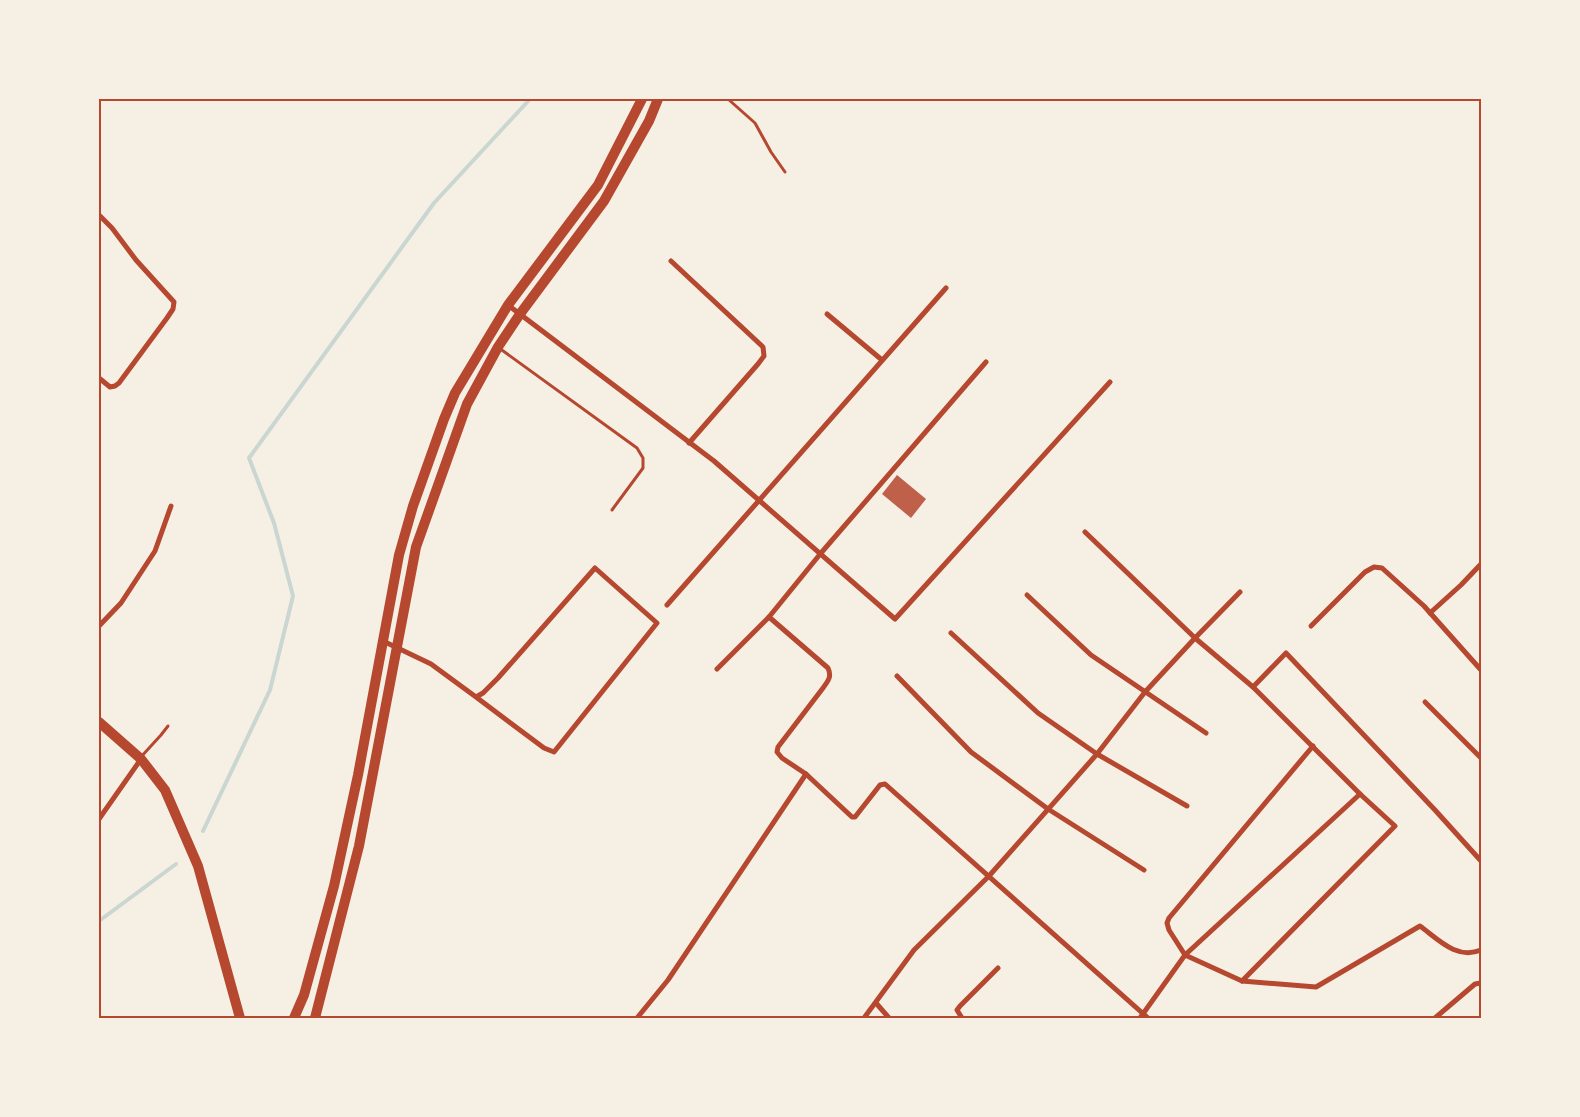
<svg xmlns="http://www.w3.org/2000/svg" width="1580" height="1117" viewBox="0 0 1580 1117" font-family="'Asap Condensed',sans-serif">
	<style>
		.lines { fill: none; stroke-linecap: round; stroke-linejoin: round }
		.stream { stroke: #c9d6d2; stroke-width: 4 }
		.building { fill: #bf614a }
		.service { stroke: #b5482f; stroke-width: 3 }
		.minor { stroke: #b5482f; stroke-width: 5 }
		.primary { stroke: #b5482f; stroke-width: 10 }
		.neatline { fill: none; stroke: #b5482f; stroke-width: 2 }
	</style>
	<rect width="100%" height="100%" fill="#f6efe4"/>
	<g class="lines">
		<!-- stream -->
		<g class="stream">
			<path d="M203 831 270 690 293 596 274 523 249 458 434 203 530 99"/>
			<path d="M99 921 176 864"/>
		</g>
	</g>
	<!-- building -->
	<path class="building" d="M897 475 926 499 911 518 882 494Z"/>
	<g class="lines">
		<!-- service -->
		<g class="service">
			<path d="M728 99 755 123 771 152 785 172"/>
			<path d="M499 348 637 448 643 458V468L612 510"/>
			<path d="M140 758 161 735 168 726"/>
		</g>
		<!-- minor -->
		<g class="minor">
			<path d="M99 215 112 228 136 260 174 302 173 309 167 318 119 383 115 386 110 387 99 378"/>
			<path d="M671 261 763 347 764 356 758 364 689 443"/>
			<path d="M508 305 714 461 895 619 1110 382"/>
			<path d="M827 314 882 360"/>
			<path d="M986 362 821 553 769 617 828 668C832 677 828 681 823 688L778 747 777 752 782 758 806 774 852 817H855L880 785 885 784 1148 1018"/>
			<path d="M1085 532 1195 638 1253 687 1360 794 1395 826 1242 981"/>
			<path d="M1027 595 1091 655 1206 733"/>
			<path d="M667 605 946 288"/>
			<path d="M1430 613 1461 585 1481 564"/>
			<path d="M99 626 121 603 155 551 171 506"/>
			<path d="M1311 626 1365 572 1374 567 1382 568 1424 606 1481 670"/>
			<path d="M951 633 1038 713 1097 754 1187 806"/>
			<path d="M383 641 431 664 476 697 483 693 498 678 595 568 657 623 554 752 544 748 476 697"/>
			<path d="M717 669 769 617"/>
			<path d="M897 676 971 752 1048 809 1144 870"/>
			<path d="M1253 687 1286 653 1435 810 1481 861"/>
			<path d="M1425 702 1481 758"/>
			<path d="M1313 746 1169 918 1167 923 1169 930 1185 955 1242 981 1316 987 1420 926C1439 940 1457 960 1481 950"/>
			<path d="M99 819 141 759"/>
			<path d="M876 1003 889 1018"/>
			<path d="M637 1018 668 980 806 774"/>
			<path d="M864 1018 914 950 989 876 1097 754 1145 692 1195 638 1240 592"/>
			<path d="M962 1018 957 1010 960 1006 998 968"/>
			<path d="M1140 1018 1185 955 1360 794"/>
			<path d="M1435 1018 1475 984 1481 983"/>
		</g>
		<!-- primary -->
		<g class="primary">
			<path d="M99 722 141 759 165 790 198 866 240 1018"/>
			<path d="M294 1018 304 995 334 886 358 775 399 555 413 506 444 419 455 393 508 305 598 185 642 99"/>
			<path d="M315 1018 359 846 416 547 467 404 498 347 520 314 604 201 649 121 658 99"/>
		</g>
	</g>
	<!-- border -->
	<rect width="1580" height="1117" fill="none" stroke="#f6efe4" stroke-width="200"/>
	<rect x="100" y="100" width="1380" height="917" class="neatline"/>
</svg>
